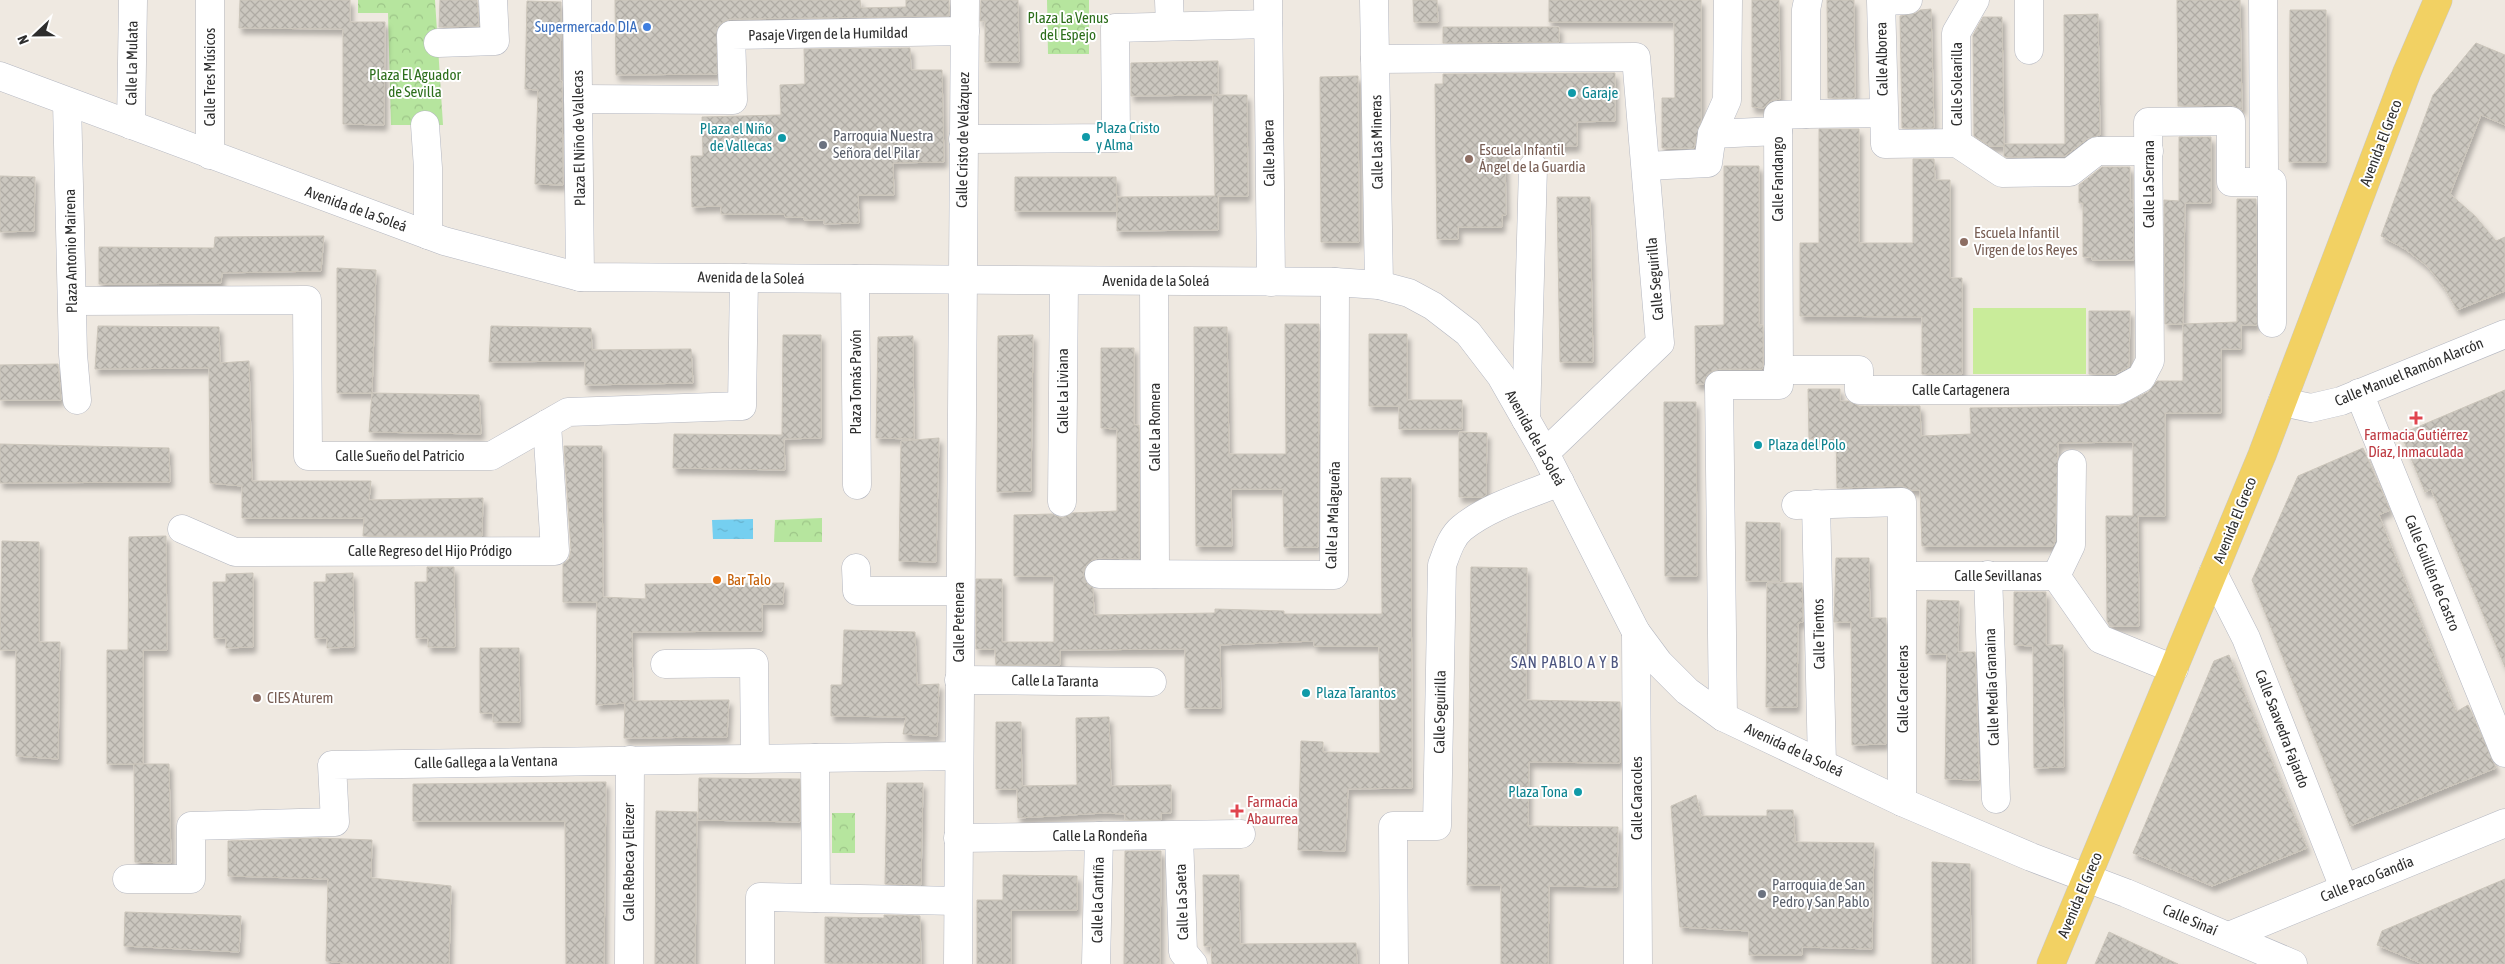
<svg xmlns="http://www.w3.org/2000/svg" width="2505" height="964" viewBox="0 0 2505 964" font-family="'Asap Condensed',sans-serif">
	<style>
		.forest { fill: url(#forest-crowns) }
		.pitch { fill: #c9ec9a }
		.water { fill: url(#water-ripples) }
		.building { fill: url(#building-cross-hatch); stroke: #cbc5ba; filter: url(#shadow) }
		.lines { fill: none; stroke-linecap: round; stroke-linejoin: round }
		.minor-casing { stroke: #b4b7c1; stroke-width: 29 }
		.major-casing { stroke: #c9c9c9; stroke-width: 29 }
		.minor { stroke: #fff; stroke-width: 28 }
		.major { stroke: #f2d163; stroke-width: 28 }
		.shop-dot { fill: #3f7fe0; stroke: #fff; stroke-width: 2 }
		.culture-dot { fill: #0f9aa8; stroke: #fff; stroke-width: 2 }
		.worship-dot { fill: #6b7280; stroke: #fff; stroke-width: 2 }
		.education-dot { fill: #8d6e63; stroke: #fff; stroke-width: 2 }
		.health-dot { fill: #e0444e; stroke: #fff; stroke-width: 2 }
		.food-dot { fill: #e8710a; stroke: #fff; stroke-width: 2 }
		.labels { text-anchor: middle; stroke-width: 4; stroke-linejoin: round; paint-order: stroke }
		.park-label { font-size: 15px; fill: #2c6e1b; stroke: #fff }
		.shop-label { font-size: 15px; fill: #366cbe; stroke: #fff; text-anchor: end }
		.street-label { font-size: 15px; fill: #2e2e2e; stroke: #fff }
		.culture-label { font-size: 15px; fill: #0d838f; stroke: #fff; text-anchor: start }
		.worship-label { font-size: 15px; fill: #5b616d; stroke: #fff; text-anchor: start }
		.education-label { font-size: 15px; fill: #785e54; stroke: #fff; text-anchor: start }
		.health-label { font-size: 15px; fill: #be3a42; stroke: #fff }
		.food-label { font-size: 15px; fill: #c56008; stroke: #fff; text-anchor: start }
		.neighbourhood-label { font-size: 16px; letter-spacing: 1px; fill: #4d5680; stroke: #fff }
	</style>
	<defs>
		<pattern id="forest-crowns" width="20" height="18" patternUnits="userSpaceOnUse" patternTransform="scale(1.25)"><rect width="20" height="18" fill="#b6e59e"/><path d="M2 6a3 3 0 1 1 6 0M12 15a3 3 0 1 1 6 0" fill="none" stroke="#9dc588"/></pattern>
		<pattern id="water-ripples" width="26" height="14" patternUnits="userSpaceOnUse" patternTransform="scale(1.25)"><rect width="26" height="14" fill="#75cff0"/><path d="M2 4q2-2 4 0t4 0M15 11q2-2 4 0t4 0" fill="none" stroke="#66b2ce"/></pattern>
		<pattern id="building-cross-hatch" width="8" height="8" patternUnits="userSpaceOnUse" patternTransform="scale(1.25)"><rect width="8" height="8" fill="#cbc7bf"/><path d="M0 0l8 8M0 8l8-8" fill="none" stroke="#afaba4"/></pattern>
		<filter id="shadow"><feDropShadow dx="3" dy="5.5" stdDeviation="2.5" flood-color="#0004"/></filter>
	</defs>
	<rect width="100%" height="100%" fill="#efe9e1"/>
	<!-- forest -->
	<g class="forest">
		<path d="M358 0H435L443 125H391L388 13H358Z"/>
		<path d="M1047 0H1089V54H1048Z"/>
		<path d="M822 518V542H774L775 520Z"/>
		<rect x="832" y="813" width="23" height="40"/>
	</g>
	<!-- pitch -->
	<rect class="pitch" x="1973" y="308" width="113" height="66"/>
	<!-- water -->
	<path class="water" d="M753 519V539H713L712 520Z"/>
	<!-- building -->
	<g class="building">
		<path d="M240 0H350V22H385L384 125 343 124V29L239 28Z"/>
		<path d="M440 0H477L479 26 439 27Z"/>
		<path d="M615 0H860L861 8 906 7V0H949V16L730 19 723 22 717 28V74L616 75Z"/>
		<path d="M981 0H1018L1019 62H985V21H980Z"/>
		<path d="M1413 0H1437L1438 22H1414Z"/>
		<path d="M1549 0H1701V120L1694 148H1662V98H1675L1674 22H1549Z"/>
		<path d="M1752 0H1779L1780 99 1770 101 1764 108 1752 107Z"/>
		<path d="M1827 0H1854L1855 98H1828Z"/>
		<path d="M2177 0H2240L2242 110 2231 105 2178 106Z"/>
		<path d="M527 1 561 2 560 81H562L563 185 535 184 538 90 525 89Z"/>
		<path d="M1931 9 1934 128H1902L1900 16 1916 13 1920 10Z"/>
		<path d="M2290 10H2326V162H2289Z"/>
		<path d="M2098 14 2100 135 2087 139 2065 156 2007 157 2004 156V144H2065L2064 15Z"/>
		<path d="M1983 17H2002L2004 146H1990L1974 136 1973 35Z"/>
		<path d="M1443 27H1559V42L1443 43Z"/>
		<path d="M2476 43 2505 55V125L2481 115 2450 194 2475 216 2496 241 2505 237V291L2457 310 2444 287 2427 266 2405 249 2381 236 2433 95Z"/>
		<path d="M910 48 911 70H942L944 162 893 163 894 195H858L859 223 824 224V220H804V217H785L784 214H721V206L692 207 691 156H703L702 117 781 115 780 85 805 84 804 49Z"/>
		<path d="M1218 61V95L1131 96V63Z"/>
		<path d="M1615 73V121L1577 122V146L1505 148 1506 215H1502V227H1458V239H1437L1435 84H1443V74Z"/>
		<path d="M1358 76 1359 242H1321L1320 77Z"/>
		<path d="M1213 95H1247L1248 196H1218V230L1117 231V197L1215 196Z"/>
		<path d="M1819 129H1859V243H1913V159H1934L1935 180H1950V278H1962V374H1922V317L1800 316V243H1819Z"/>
		<path d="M2179 137H2211V203H2185L2183 324H2165L2164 200 2179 201Z"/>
		<path d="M1724 166H1759V325H1763V366L1762 369H1719L1711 372 1706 377 1704 384H1696L1695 326 1724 325Z"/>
		<path d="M2102 167H2130V200H2133L2134 260H2092V257H2083V203H2079V185Z"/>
		<path d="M0 176 35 177 34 231 0 232Z"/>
		<path d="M1015 177H1116L1117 211H1015Z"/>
		<path d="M1557 197H1590L1593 362H1560Z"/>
		<path d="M2237 199H2256L2257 325H2241V349H2221V413H2165V516H2138L2139 626H2110L2107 621 2106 516H2133V442L2058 443 2055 541 2053 546H1922L1920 490H1911L1902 486 1837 488 1836 438 1809 439 1808 389H1840V401H1849L1859 406H1920L1921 436 1971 434 1970 408 2119 406 2148 392 2157 381H2183V324L2237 322Z"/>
		<path d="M324 236 321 271 222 273 221 283 99 284V247L214 248 215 237Z"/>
		<path d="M337 268 376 270 372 393H337Z"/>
		<path d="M2089 311H2130L2129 367 2115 374H2089Z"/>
		<path d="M1285 324H1319L1318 547H1284L1283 489H1231L1232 546H1196L1194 327H1227L1229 454H1286Z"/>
		<path d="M98 326 219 327 220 363 249 361 252 481H371L369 500 483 498 482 536H363L364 518H242V486L210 483 209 368 95 369Z"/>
		<path d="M491 326 591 328 592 350 691 349 693 383 585 385V361L489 362Z"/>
		<path d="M1369 334H1407V400H1462V429H1399V406H1369Z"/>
		<path d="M783 335H821V438L784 439 785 470 673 468 674 434 782 435Z"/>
		<path d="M1033 335 1031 491 997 492 998 336Z"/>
		<path d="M913 336 914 439 876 438 878 337Z"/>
		<path d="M1101 348H1134V425H1139V559L1099 558 1092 560 1086 566 1083 574 1086 582 1093 588 1094 615 1215 613V609L1284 611V614H1382L1381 478H1411L1412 788 1348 789 1345 851 1298 850 1301 741 1323 742V752L1380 753 1379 646H1314V641L1220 645 1221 708H1185V649L1060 650V665H996L995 649H976V579H1002V642H1054V576H1014V515L1052 514 1062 518 1072 513 1117 511V429L1101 428Z"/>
		<path d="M58 364 61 400H0V365Z"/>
		<path d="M2505 390V667L2431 489 2425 492 2401 434Z"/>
		<path d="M372 393 479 395 481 434 369 432Z"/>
		<path d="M1664 402H1696L1697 576H1665Z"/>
		<path d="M1459 432 1487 433 1486 495 1483 497H1459Z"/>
		<path d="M939 438 936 562 899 561 901 441Z"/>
		<path d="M0 444 169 448 170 482 0 483Z"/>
		<path d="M564 446H602L603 597 646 599 645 584 784 583 783 604H762V631L632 632 633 701 729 700 727 737 624 738 625 703 596 705 597 602H563V564L569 559 571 550Z"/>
		<path d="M2363 448 2390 510 2379 515 2456 712 2468 705 2496 768 2350 826 2252 580 2298 476Z"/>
		<path d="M1746 522 1780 523V581H1746Z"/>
		<path d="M166 536 167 650H143V764H107V650H128L129 537Z"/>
		<path d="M2 541 39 542V642H60L58 759 16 756V650H0Z"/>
		<path d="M1836 558H1869L1870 618H1886V744L1852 745 1851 622H1834Z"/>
		<path d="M427 567H454L455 647H428V638H416L415 582H427Z"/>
		<path d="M1471 567 1527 568 1526 700 1620 702V763L1529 762 1528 826 1618 827 1617 887 1549 886 1548 964H1501V885H1467Z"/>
		<path d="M253 573V647L226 648V638H214L213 582H226V574Z"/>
		<path d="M353 573 354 647 327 648V638H315L314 582H326V574Z"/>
		<path d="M1767 583H1802L1803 622 1798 623 1797 707H1766Z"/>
		<path d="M2014 592H2046V645H2063L2064 767 2034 768 2033 646 2014 645Z"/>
		<path d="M1927 600 1959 601 1958 652H1975L1979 780 1945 779 1947 654H1926Z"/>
		<path d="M844 630 915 632 917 685 939 684 937 736 903 734 906 717 831 716V685H842Z"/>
		<path d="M480 648H519L520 722H493V713H480Z"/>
		<path d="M2229 655 2307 848 2212 886 2133 853 2214 661Z"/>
		<path d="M1109 717 1111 786 1171 785V813H1161V820H1125V814L1104 813 1018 818 1017 789H996V722H1021L1022 786 1077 785 1076 718Z"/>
		<path d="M134 764H169L171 863 135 862Z"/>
		<path d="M699 778 800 779V822L698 820Z"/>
		<path d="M606 782 604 964H566L565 821H413V784Z"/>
		<path d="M887 783H923L921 885 885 884Z"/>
		<path d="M1696 795 1701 816H1767V810H1793L1795 842 1874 843 1872 949 1802 947V955H1749V931L1680 927 1671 806Z"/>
		<path d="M656 811 697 812 695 964H655Z"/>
		<path d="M318 838 372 840 371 878 451 886 449 964H353L326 961 328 879 228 876V841Z"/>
		<path d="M1125 851H1161L1160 964H1124Z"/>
		<path d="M1932 862 1970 864 1971 964H1932Z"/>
		<path d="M1003 875 1077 876V910H1011V964H977V900H1003Z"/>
		<path d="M1203 875H1239L1240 944 1356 943 1357 964H1212L1211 946H1204Z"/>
		<path d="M2505 879V964H2423L2377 945 2382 931Z"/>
		<path d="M125 912 241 916 239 952 124 946Z"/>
		<path d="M884 915 920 916 921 964 825 963V917L884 918Z"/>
		<path d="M2109 932 2178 964H2095Z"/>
	</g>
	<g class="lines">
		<!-- minor casing -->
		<g class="minor-casing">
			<g id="minor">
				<path d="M577 0 580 277"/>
				<path d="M1169 0 1170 26"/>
				<path d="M1268 0 1271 282"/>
				<path d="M1374 0 1379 285"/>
				<path d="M1908 0 1881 1 1885 144 1957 143 2002 173 2070 172 2097 151H2149"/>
				<path d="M2029 0V50"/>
				<path d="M2263 0 2264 168"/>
				<path d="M438 43 495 41 493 0"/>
				<path d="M1375 59 1636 57 1660 343 1545 453"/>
				<path d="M0 76 444 241 580 277 1335 282 1379 285 1409 293 1433 306 1468 333 1501 376 1545 453 1636 632 1659 663 1687 691 1723 717 1902 802 2031 857 2126 893 2293 964"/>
				<path d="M578 99 733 100 731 35 965 31"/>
				<path d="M67 102 73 354 77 400"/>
				<path d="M1806 114 1883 113"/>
				<path d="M131 125 133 0"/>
				<path d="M425 125 428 168V235"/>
				<path d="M1712 134 1778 131"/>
				<path d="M963 139 1116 138 1115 28 1268 24"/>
				<path d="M1957 143 1956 33 1975 0"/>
				<path d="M210 155V0"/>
				<path d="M1646 166 1708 163 1712 134 1727 100 1728 0"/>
				<path d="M855 279 857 485"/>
				<path d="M1154 281 1155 574"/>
				<path d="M73 301 307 300 308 456H491L568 412 742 406 744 278"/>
				<path d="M1778 370H1859V390H2119L2141 378 2150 361 2148 122 2231 121V182H2272V323"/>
				<path d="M2359 393 2505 753"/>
				<path d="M2282 402 2311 408 2341 401 2505 334"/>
				<path d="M1526 420 1533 167"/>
				<path d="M1062 502 1064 281"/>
				<path d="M1816 504 1822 764"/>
				<path d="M1796 505 1902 502V802"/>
				<path d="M182 529 235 552 555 551 547 424"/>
				<path d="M856 568 857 591H960"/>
				<path d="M2213 573 2246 638 2344 888"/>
				<path d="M1099 574 1334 575 1335 282"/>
				<path d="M1988 575 1996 799"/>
				<path d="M1903 576H2056L2100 639 2174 669"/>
				<path d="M2056 576 2071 545 2072 464"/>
				<path d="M1636 632 1638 964"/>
				<path d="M665 664 754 663 755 758"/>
				<path d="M959 680 1152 682"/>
				<path d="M1723 717 1719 385H1779L1778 115 1806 114V10L1808 0"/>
				<path d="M815 758 816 898"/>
				<path d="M1179 836 1183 952 1193 964"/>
				<path d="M958 838 1241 834"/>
				<path d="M127 879H191V826L335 822 332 765 959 756"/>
				<path d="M2229 936 2505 823"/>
				<path d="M629 964 630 760"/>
				<path d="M760 964V897L958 901"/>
				<path d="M958 964 965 0"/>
				<path d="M1096 964 1099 836"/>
				<path d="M1394 964 1393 826H1437L1442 565C1447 552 1451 537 1462 528 1489 506 1528 495 1560 482"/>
			</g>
		</g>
		<!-- major casing -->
		<g class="major-casing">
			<path id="major" d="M2051 964 2262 455 2407 72 2438 0"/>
		</g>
		<!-- minor -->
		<use href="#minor" class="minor"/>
		<!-- major -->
		<use href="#major" class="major"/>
	</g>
	<!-- markers -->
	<circle class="shop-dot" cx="647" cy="27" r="5"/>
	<g class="culture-dot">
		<circle cx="1572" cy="93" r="5"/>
		<circle cx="1086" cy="137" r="5"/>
		<circle cx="782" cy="138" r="5"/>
		<circle cx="1758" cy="445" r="5"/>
		<circle cx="1306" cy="693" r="5"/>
		<circle cx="1578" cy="792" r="5"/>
	</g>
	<g class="worship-dot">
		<circle cx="823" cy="145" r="5"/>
		<circle cx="1762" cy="894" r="5"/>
	</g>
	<g class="education-dot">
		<circle cx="1469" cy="159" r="5"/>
		<circle cx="1964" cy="242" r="5"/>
		<circle cx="257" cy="698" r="5"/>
	</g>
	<g class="health-dot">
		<path d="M2413.5 410.5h5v5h5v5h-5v5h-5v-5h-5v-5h5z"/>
		<path d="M1234.5 803.5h5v5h5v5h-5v5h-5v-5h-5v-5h5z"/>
	</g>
	<circle class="food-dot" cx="717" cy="580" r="5"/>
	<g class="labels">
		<!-- park labels -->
		<g class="park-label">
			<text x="1068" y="23">Plaza La Venus<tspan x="1068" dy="17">del Espejo</tspan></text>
			<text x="415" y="80">Plaza El Aguador<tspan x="415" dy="17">de Sevilla</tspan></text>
		</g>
		<!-- shop labels -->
		<g class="shop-label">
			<text x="637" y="32">Supermercado DIA</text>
		</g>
		<!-- street labels -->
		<g class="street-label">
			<text transform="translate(828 34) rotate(-1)" y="5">Pasaje Virgen de la Humildad</text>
			<text transform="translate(1882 59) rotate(-91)" y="5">Calle Alborea</text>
			<text transform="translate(132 63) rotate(-89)" y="5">Calle La Mulata</text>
			<text transform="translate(210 77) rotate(-90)" y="5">Calle Tres Músicos</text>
			<text transform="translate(1957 84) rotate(-90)" y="5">Calle Solearilla</text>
			<text transform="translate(579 138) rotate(-91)" y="5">Plaza El Niño de Vallecas</text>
			<text transform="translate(963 140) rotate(-89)" y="5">Calle Cristo de Velázquez</text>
			<text transform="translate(1377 142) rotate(-91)" y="5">Calle Las Mineras</text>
			<text transform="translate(2381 143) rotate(-69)" y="5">Avenida El Greco</text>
			<text transform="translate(1269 153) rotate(-91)" y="5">Calle Jabera</text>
			<text transform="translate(1778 179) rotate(-90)" y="5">Calle Fandango</text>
			<text transform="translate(2149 184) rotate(-90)" y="5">Calle La Serrana</text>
			<text transform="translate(356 209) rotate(20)" y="5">Avenida de la Soleá</text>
			<text transform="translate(71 251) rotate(-91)" y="5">Plaza Antonio Mairena</text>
			<text transform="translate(751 278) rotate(1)" y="5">Avenida de la Soleá</text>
			<text transform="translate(1655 279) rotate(-95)" y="5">Calle Seguirilla</text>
			<text x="1156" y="286">Avenida de la Soleá</text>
			<text transform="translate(2409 372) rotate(-22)" y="5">Calle Manuel Ramón Alarcón</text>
			<text transform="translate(856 382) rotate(-90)" y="5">Plaza Tomás Pavón</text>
			<text x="1961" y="395">Calle Cartagenera</text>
			<text transform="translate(1063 391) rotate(-90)" y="5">Calle La Liviana</text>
			<text transform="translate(1155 427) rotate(-90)" y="5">Calle La Romera</text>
			<text transform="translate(1535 438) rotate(61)" y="5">Avenida de la Soleá</text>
			<text x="400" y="461">Calle Sueño del Patricio</text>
			<text transform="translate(1333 515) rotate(-88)" y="5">Calle La Malagueña</text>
			<text transform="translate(2235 520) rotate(-68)" y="5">Avenida El Greco</text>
			<text x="430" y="556">Calle Regreso del Hijo Pródigo</text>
			<text transform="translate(2432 573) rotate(68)" y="5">Calle Guillén de Castro</text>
			<text x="1998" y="581">Calle Sevillanas</text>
			<text transform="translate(959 622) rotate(-90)" y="5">Calle Petenera</text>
			<text transform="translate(1819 634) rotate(-91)" y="5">Calle Tientos</text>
			<text transform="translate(1055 681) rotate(1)" y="5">Calle La Taranta</text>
			<text transform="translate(1992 687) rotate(-92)" y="5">Calle Media Granaina</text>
			<text transform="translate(1903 689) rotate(-90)" y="5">Calle Carceleras</text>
			<text transform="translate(1440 712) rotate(-89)" y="5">Calle Seguirilla</text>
			<text transform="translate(2282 729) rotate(69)" y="5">Calle Saavedra Fajardo</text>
			<text transform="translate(1794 750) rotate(25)" y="5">Avenida de la Soleá</text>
			<text transform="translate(486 762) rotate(-1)" y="5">Calle Gallega a la Ventana</text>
			<text transform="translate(1637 798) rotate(-90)" y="5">Calle Caracoles</text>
			<text x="1100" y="841">Calle La Rondeña</text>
			<text transform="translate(629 862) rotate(-90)" y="5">Calle Rebeca y Eliezer</text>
			<text transform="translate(2367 879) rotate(-22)" y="5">Calle Paco Gandía</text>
			<text transform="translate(2080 895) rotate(-67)" y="5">Avenida El Greco</text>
			<text transform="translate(1098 900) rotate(-89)" y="5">Calle la Cantiña</text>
			<text transform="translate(1182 902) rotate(-92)" y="5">Calle La Saeta</text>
			<text transform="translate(2190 920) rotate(23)" y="5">Calle Sinaí</text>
		</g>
		<!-- culture labels -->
		<g class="culture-label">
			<text x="1582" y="98">Garaje</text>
			<text x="1096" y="133">Plaza Cristo<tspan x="1096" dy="17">y Alma</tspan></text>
			<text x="772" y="134" text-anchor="end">Plaza el Niño<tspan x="772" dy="17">de Vallecas</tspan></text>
			<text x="1768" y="450">Plaza del Polo</text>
			<text x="1316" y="698">Plaza Tarantos</text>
			<text x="1568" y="797" text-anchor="end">Plaza Tona</text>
		</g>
		<!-- worship labels -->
		<g class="worship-label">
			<text x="833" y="141">Parroquia Nuestra<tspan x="833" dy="17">Señora del Pilar</tspan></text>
			<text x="1772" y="890">Parroquia de San<tspan x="1772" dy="17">Pedro y San Pablo</tspan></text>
		</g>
		<!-- education labels -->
		<g class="education-label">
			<text x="1479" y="155">Escuela Infantil<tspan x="1479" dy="17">Ángel de la Guardia</tspan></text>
			<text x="1974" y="238">Escuela Infantil<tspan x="1974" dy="17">Virgen de los Reyes</tspan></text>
			<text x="267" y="703">CIES Aturem</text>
		</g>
		<!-- health labels -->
		<g class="health-label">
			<text x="2416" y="440">Farmacia Gutiérrez<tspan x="2416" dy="17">Díaz, Inmaculada</tspan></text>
			<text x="1247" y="807" text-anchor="start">Farmacia<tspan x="1247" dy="17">Abaurrea</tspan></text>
		</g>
		<!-- food labels -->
		<g class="food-label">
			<text x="727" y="585">Bar Talo</text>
		</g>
		<!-- neighbourhood labels -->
		<g class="neighbourhood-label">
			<text x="1565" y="668">SAN PABLO A Y B</text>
		</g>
	</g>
	<!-- north arrow -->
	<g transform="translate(35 35) rotate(248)" stroke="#ffffff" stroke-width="4" paint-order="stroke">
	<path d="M0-4L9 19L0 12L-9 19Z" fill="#2e2e2e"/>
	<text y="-8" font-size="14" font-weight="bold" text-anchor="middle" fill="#2e2e2e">N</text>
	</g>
</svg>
